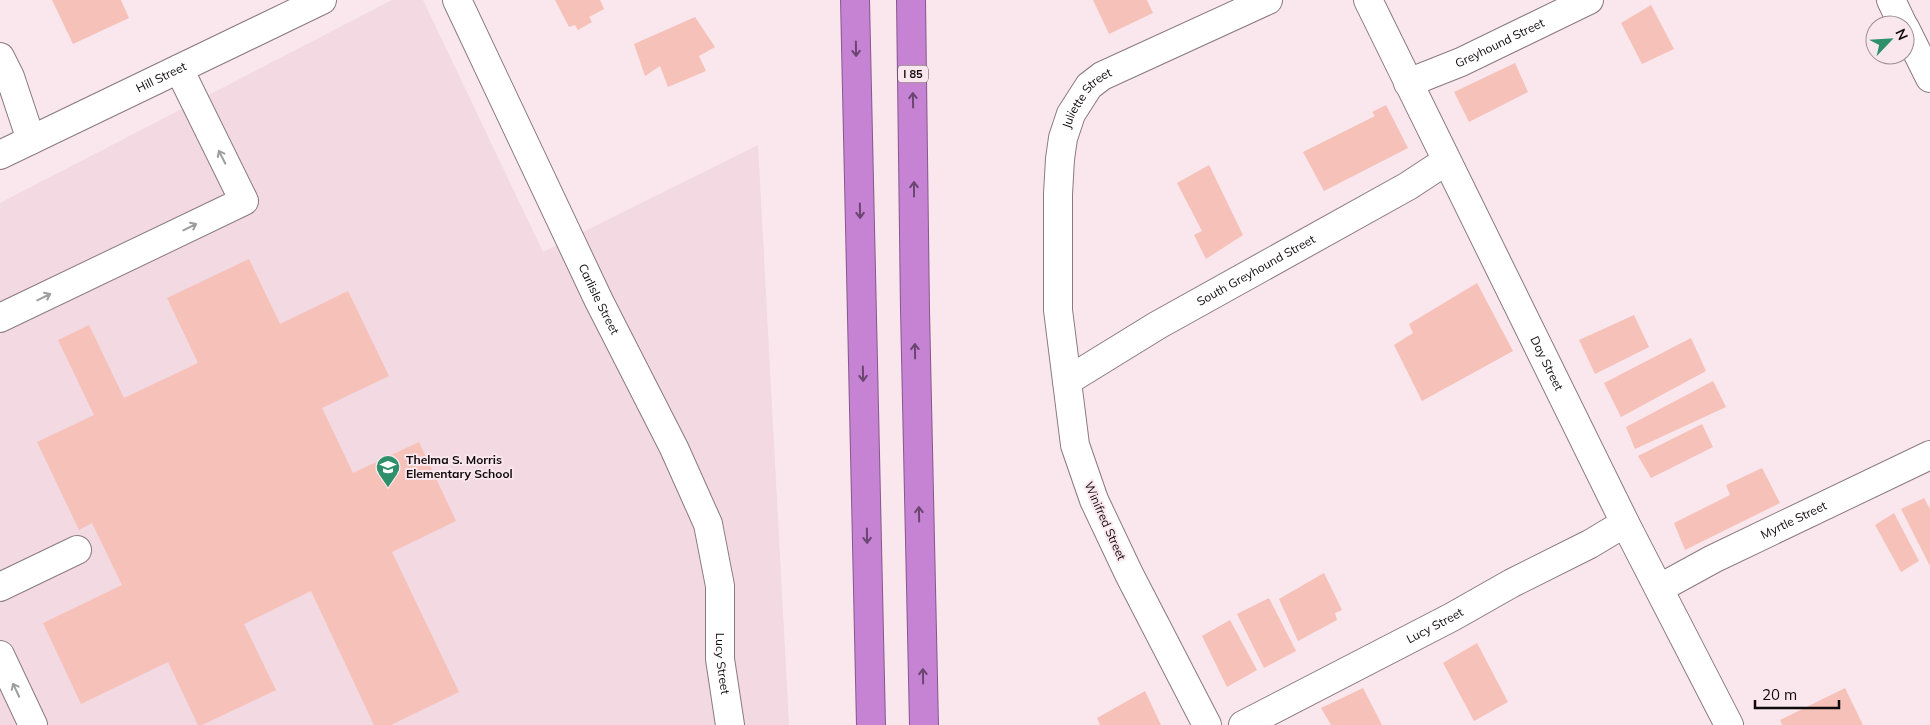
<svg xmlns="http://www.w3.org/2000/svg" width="1930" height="725" viewBox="0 0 1930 725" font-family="Mulish,sans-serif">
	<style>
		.built { fill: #f2d9e2 }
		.building { fill: #f6c1b8 }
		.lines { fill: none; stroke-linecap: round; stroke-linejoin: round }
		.minor-casing { stroke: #8a7a80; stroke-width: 30 }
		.highway-casing { stroke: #86588d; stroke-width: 30 }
		.minor { stroke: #fff; stroke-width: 28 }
		.highway { stroke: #c682d3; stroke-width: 28 }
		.oneway { stroke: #6b4670 }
		.oneway2 { stroke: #9f9d9e }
		.labels { text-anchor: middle; stroke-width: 4; stroke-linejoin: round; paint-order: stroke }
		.shield { fill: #f9e7ed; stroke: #564c50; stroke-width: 1 }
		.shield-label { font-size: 11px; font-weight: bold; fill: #100a0c }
		.street-label { font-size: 12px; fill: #100a0c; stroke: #f9e7ed }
		.poi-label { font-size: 12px; font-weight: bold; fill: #100a0c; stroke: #f9e7ed; text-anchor: start }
	</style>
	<rect width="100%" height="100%" fill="#f9e7ed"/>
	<!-- built -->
	<path class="built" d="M392 0H423L543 252 758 145 789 725H0V203Z"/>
	<!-- building -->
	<g class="building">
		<path d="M52 0H121L129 18 73 44Z"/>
		<path d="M555 0H600L604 9 589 17 592 22 578 30 575 25 569 27Z"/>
		<path d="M1093 0H1147L1153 13 1109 34Z"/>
		<path d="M1651 5 1674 49 1642 64 1621 23Z"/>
		<path d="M695 17 715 47 699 56 706 71 668 87 660 66 645 76 634 44Z"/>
		<path d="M1515 63 1528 92 1469 122 1454 92Z"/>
		<path d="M1386 105 1408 148 1324 191 1303 152 1375 116 1372 112Z"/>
		<path d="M1209 165 1243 235 1206 259 1194 235 1202 231 1177 183Z"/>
		<path d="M249 259 280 324 348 291 389 376 322 408 353 473 419 442 456 521 392 552 459 692 391 725H374L311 591 244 624 276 690 202 725H198L168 662 81 704 43 623 122 585 92 523 79 530 37 442 94 415 58 340 89 325 124 398 198 363 167 298Z"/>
		<path d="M1477 283 1513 351 1422 401 1394 345 1413 333 1409 324Z"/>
		<path d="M1634 315 1649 347 1595 374 1579 340Z"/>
		<path d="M1691 338 1706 371 1621 417 1604 383Z"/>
		<path d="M1713 381 1726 407 1635 449 1626 427Z"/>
		<path d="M1702 424 1713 447 1651 478 1638 456Z"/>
		<path d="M1762 468 1780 503 1685 550 1674 523 1730 495 1726 485Z"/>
		<path d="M1924 498 1930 509V566L1901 509Z"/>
		<path d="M1894 513 1919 561 1901 572 1875 525Z"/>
		<path d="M1324 573 1342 610 1335 613 1337 620 1298 641 1279 599Z"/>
		<path d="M1269 598 1296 651 1264 668 1237 614Z"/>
		<path d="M1230 620 1257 670 1227 687 1202 636Z"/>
		<path d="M1477 643 1508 702 1474 721 1443 663Z"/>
		<path d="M1363 688 1382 725H1331L1321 708Z"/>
		<path d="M1845 688 1863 725H1782L1780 720Z"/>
		<path d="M1145 691 1161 725H1100L1097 718Z"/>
	</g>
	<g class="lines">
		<!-- minor casing -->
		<g class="minor-casing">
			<g id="minor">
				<path id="s1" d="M457 0 599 301 674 448 708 524 720 586V659L730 725"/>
				<path id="s2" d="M1368 0 1625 523 1729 725"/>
				<path d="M1891 0 1903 25"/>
				<path d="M1905 28 1930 78"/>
				<path d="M0 57 10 77 31 140"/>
				<path id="s3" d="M1408 83 1461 62 1589 0"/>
				<path id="s4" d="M0 155 322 0"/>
				<path d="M0 318 244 201 179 69"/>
				<path id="s5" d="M1067 381 1158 325 1408 186 1446 161"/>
				<path d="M0 587 77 550"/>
				<path id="s6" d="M1660 588 1713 559 1930 455"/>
				<path d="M0 655 33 725"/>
				<path id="s7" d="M1207 725 1129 574 1094 500 1075 445 1058 310V194L1060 159 1063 138 1071 114 1089 86 1102 76 1268 0"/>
				<path id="s8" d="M1243 725 1452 617 1512 583 1590 544 1625 523"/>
			</g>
		</g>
		<!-- highway casing -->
		<g class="highway-casing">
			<g id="highway">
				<path d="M855 0 871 725"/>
				<path d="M911 0 915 310 924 725"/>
			</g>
		</g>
		<!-- minor -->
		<use href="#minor" class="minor"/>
		<!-- highway -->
		<use href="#highway" class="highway"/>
	</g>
	<!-- one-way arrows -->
	<defs><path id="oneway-shaft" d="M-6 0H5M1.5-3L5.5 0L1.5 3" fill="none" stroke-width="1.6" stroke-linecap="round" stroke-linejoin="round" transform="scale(1.25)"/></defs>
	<g class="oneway">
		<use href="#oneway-shaft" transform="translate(856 49) rotate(89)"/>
		<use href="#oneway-shaft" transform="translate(913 100) rotate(-91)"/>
		<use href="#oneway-shaft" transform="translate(914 189) rotate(-90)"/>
		<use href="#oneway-shaft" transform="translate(860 211) rotate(89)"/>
		<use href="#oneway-shaft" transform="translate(915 351) rotate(-91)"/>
		<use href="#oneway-shaft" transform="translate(863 374) rotate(89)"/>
		<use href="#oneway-shaft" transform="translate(919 514) rotate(-91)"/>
		<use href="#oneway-shaft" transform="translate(867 536) rotate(89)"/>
		<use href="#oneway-shaft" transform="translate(923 676) rotate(-91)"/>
	</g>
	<g class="oneway2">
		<use href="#oneway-shaft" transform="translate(222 157) rotate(-117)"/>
		<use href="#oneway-shaft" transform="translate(190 227) rotate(-26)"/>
		<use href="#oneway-shaft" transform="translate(44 297) rotate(-26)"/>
		<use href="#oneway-shaft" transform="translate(16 690) rotate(-115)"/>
	</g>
	<!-- icons -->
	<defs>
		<g id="school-pin" transform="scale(1.25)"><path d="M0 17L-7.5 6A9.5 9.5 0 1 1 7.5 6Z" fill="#2d906b" stroke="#f9e7ed"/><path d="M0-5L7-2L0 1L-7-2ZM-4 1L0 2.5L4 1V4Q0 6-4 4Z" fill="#fff"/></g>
	</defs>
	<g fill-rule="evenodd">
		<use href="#school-pin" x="388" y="467"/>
	</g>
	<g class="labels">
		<!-- shield labels -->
		<rect class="shield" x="898" y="65.5" width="30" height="17" rx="4"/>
		<g class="shield-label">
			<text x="913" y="78">I 85</text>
		</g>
		<!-- street labels -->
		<g class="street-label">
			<text dy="4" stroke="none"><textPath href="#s3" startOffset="100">Greyhound Street</textPath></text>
			<text dy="4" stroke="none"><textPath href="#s4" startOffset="179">Hill Street</textPath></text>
			<text dy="4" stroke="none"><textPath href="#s7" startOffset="666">Juliette Street</textPath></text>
			<text dy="4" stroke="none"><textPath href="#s5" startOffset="219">South Greyhound Street</textPath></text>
			<text dy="4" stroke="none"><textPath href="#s1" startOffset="331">Carlisle Street</textPath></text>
			<text dy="4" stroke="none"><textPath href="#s2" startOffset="405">Day Street</textPath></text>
			<text dy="4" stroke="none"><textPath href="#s6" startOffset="150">Myrtle Street</textPath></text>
			<text transform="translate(1105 521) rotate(66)" y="4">Winifred Street</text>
			<text dy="4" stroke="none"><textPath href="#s8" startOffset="216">Lucy Street</textPath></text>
			<text dy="4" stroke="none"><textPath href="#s1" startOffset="722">Lucy Street</textPath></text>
		</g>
		<!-- poi labels -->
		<g class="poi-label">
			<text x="406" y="464">Thelma S. Morris<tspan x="406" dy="14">Elementary School</tspan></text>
		</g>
	</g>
	<!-- north arrow -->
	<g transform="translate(1890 40) rotate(65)"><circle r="24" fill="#f9e7ed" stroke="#9c8f93"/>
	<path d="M0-4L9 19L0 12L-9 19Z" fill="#2d906b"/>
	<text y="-8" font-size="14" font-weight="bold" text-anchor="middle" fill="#100a0c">N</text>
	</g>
	<!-- scale -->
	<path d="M1755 700v8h84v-8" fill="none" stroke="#100a0c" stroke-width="2.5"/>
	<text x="1762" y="700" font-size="15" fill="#100a0c" stroke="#f9e7ed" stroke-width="4" paint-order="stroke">20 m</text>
</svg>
